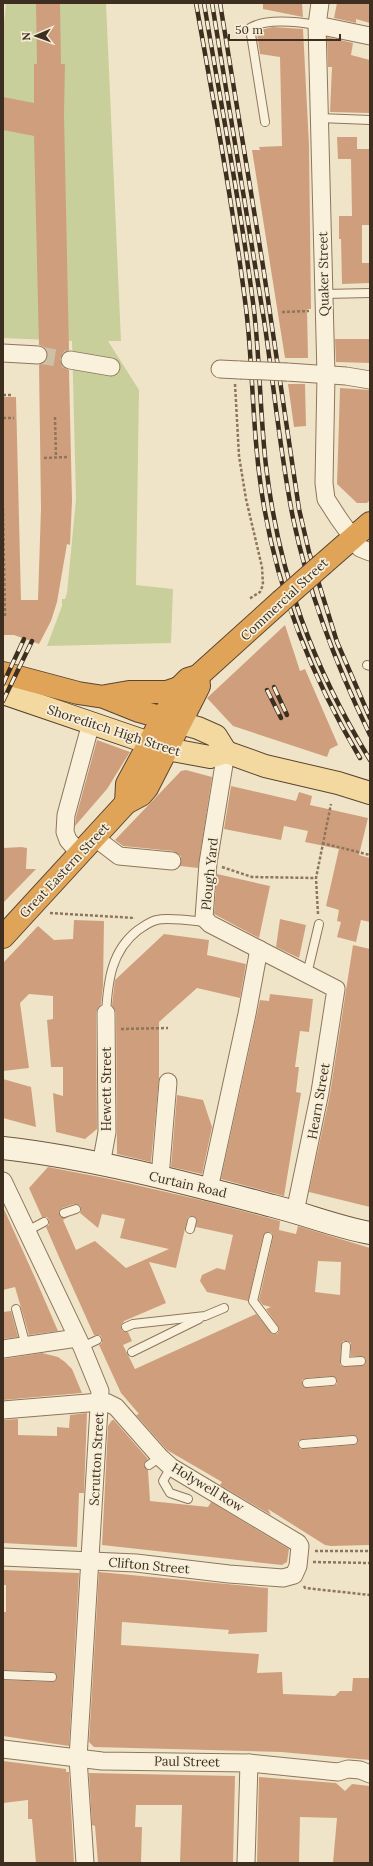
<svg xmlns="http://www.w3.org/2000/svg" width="373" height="1866" viewBox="0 0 373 1866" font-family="Lora,serif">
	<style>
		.green { fill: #c9cf9b }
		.building { fill: #cf9f7d; fill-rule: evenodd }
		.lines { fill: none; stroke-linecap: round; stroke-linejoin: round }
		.street-tunnel { stroke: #ccc0a6; stroke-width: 17; stroke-dasharray: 17 8; stroke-linecap: butt }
		.lane-casing { stroke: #8d765c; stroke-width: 10 }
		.street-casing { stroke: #8d765c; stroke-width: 19 }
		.secondary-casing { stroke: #6f573f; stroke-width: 24 }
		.primary-casing { stroke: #5b4430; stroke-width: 24 }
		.highway-casing { stroke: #5b4430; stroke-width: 24 }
		.path { stroke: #8d765c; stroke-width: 2.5; stroke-dasharray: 3 2; stroke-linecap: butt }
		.lane { stroke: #faf1dc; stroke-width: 8 }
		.street { stroke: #faf1dc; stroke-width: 17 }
		.secondary { stroke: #faf1dc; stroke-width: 22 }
		.primary { stroke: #f3d9a0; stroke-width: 22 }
		.highway { stroke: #e0a458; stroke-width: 22 }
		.rail-casing { stroke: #3d2e20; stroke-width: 4.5 }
		.rail { stroke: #f7eed8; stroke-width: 3; stroke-dasharray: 9; stroke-linecap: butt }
		.street-bridge-casing { stroke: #8d765c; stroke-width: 19; stroke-linecap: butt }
		.highway-bridge-casing { stroke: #5b4430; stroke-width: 24; stroke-linecap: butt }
		.street-bridge { stroke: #faf1dc; stroke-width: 17 }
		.highway-bridge { stroke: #e0a458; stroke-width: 22 }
		.labels { text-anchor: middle; stroke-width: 3.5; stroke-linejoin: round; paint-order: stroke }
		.street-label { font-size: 13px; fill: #3d2e20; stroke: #f7eed8 }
	</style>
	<rect width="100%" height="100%" fill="#f0e4c8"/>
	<!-- green -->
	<path class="green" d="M6 3H106L121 341H108L139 390 136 585 173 589 171 643 47 646 62 606V599H65L67 593 76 499 72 341 3 338V33Z"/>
	<!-- building -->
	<g class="building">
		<path d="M36 3H60L61 64H65L64 114 69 350 63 353 60 359 63 367 69 370 72 501 70 545 67 544 57 602 51 621 39 644 14 635H3V397H16L21 600H38L41 508 39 365 46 361 48 355 44 347 39 345 34 136 3 130V97L34 103V64H37Z"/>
		<path d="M263 3H302L303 17 263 9Z"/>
		<path d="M337 3H370V23L356 19V23L334 18Z"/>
		<path d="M273 27 303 29 309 145 311 309H307L308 358H285L252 150H260L259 147 282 146 280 57 260 54 257 34 256 31Z"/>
		<path d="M327 37 353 43 351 55 370 60V113L330 112 332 67H328Z"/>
		<path d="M337 137H357V149H370V225H362V263H370V283L342 284 341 239H339V216H352L351 159H338Z"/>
		<path d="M335 339H370V363L336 362Z"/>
		<path d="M288 384H305L306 426 294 427Z"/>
		<path d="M340 388 370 390V500L367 503H357L337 484Z"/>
		<path d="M285 625 300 671 305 669 338 745 330 749 327 757 233 726 207 698Z"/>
		<path d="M97 740 130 752 107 789 75 826 76 817Z"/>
		<path d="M186 770 212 777 198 868 180 866 181 856 173 851 123 846 115 840 181 771Z"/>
		<path d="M231 786 296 801 299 792 312 796 310 805 368 818 359 855 370 858V922L361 920 356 942 337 937 341 922 337 921 339 910 326 906 339 849 305 842 308 831 284 826 281 840 224 829Z"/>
		<path d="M21 847 27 848 26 869H36L3 903V848Z"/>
		<path d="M217 874 270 886 259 938 214 914Z"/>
		<path d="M280 919 306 925 299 958 276 947Z"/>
		<path d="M74 920 104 921 103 985 101 1004 98 1008 96 1013 97 1129 85 1139 56 1132 53 1093 63 1096V1067H51L47 1020 53 1019V996L29 994 20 1003 29 1068 3 1071V963L38 926 54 940 73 939Z"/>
		<path d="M164 934 209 940 207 955 246 964 240 998 197 988 159 1022V1078L151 1162 117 1154 116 1013 112 1005 115 980Z"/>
		<path d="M353 945 370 949V1207L309 1192 330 1094Z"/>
		<path d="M270 994 313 999 309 1032 300 1031 295 1067H299L296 1092 301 1093 284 1196 221 1179 260 1000 269 1001Z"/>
		<path d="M3 1079 31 1087 36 1127 3 1118Z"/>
		<path d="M177 1095 203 1100 212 1127 202 1174 171 1167Z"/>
		<path d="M48 1167 110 1179 205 1201 280 1221 279 1230 296 1234 298 1226 370 1248V1545L331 1546 325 1545 268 1509 271 1515 220 1485 222 1482 167 1450 136 1415 139 1414 121 1393 99 1345 102 1343V1338L100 1335H94L59 1257 46 1227 49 1225V1220L47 1217H42L29 1188ZM74 1204 80 1205 81 1210 80 1213 98 1228 102 1214 125 1219 120 1238 169 1249 126 1268 95 1241 76 1250 63 1220 68 1217H61L59 1212 62 1208ZM193 1216 197 1220 196 1227 233 1235 225 1270 217 1268 202 1275 200 1281 207 1292 248 1301 263 1236 267 1232 272 1233 273 1238 259 1300 263 1305 271 1307 266 1309 278 1326 279 1331 277 1334H272L256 1314 135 1369 123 1345 132 1341 128 1332 122 1331 121 1326 124 1321 166 1303 149 1262 176 1268 187 1220 188 1217ZM318 1261 341 1262 340 1295 315 1292ZM343 1341H347L351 1343V1356H361L365 1358 366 1361 364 1365 345 1367 340 1365 341 1346ZM332 1376 337 1380V1384L333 1386 307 1388 302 1384V1380L306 1378ZM353 1435 357 1437 358 1440 356 1444 353 1445 303 1449H300L298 1445V1441L303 1439Z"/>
		<path d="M3 1207 36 1280 58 1331 29 1335 15 1287 3 1290Z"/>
		<path d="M11 1311 18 1337 3 1339V1312Z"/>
		<path d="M42 1353 58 1357 65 1362 72 1369 82 1393 3 1400V1359Z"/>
		<path d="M87 1413 84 1493H79L77 1547 3 1543V1420L18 1419V1435L57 1436V1427L69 1428 70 1415Z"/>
		<path d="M112 1420H114L148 1459 144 1465 148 1470 150 1501 208 1507 211 1502 289 1549 287 1562 282 1565 102 1545 108 1426Z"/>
		<path d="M3 1570 79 1573 69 1746 3 1736V1680L52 1682 56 1680 57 1677 55 1673 52 1672 3 1670V1612H6V1585H3Z"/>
		<path d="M99 1572 268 1588 267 1632 228 1634 229 1630 122 1622 121 1645 259 1654 257 1673 282 1672 283 1694 335 1696 340 1691H352L353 1678H370V1760L281 1752 94 1747 89 1742Z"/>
		<path d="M3 1761 66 1769V1772H69L74 1863H36L32 1819H28V1800L3 1803Z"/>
		<path d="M89 1773 235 1776 233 1863H180L182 1805H136L135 1827H142L141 1863H98L95 1826 92 1825Z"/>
		<path d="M259 1777 336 1783 345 1791 352 1784 370 1786V1863H333L337 1818 300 1817 299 1863H257Z"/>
	</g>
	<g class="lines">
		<!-- street-tunnel -->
		<path class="street-tunnel" d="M38 355 70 360"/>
		<!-- lane casing -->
		<g class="lane-casing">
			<g id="lane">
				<path d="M319 118 370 120"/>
				<path d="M265 122 250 28C266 18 299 22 317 25"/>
				<path d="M324 294 370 293"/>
				<path d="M367 665 370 666"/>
				<path d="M307 974 319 924"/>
				<path d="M106 1013C108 981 111 951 138 930 143 927 150 921 157 920 167 917 195 921 206 922"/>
				<path d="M64 1213 76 1209"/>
				<path d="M190 1229 192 1221"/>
				<path d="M27 1231 44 1222"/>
				<path d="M268 1237 253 1301 274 1329"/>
				<path d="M16 1309 26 1346"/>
				<path d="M126 1327 133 1324 205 1316 224 1308"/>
				<path d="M346 1346 345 1362 361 1361"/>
				<path d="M82 1347 97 1340"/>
				<path d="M132 1352 199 1319"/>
				<path d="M307 1383 332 1381"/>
				<path d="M303 1444 353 1440"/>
				<path d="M149 1465 160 1457"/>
				<path d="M171 1467 163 1481 170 1493 188 1499"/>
				<path d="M3 1675 52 1677"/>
			</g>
		</g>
		<!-- street casing -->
		<g class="street-casing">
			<g id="street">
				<path d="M320 3 317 25 326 375 324 483 326 499 339 519 360 548 370 552"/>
				<path d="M317 25 370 36"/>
				<path d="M3 353 38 355"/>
				<path d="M70 360 111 367"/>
				<path d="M220 369 240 370"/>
				<path d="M287 372 346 376 370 380"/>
				<path d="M226 752 208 863 204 918 210 924 336 989 320 1092 295 1212"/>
				<path d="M94 837 119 856 172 861"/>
				<path d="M79 853 68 840 65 832 66 815 91 723"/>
				<path d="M101 1165 107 1132 106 1013"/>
				<path d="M160 1177 168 1082"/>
				<path d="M3 1181 82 1347 100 1391 78 1758 85 1863"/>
				<path d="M209 1189 247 1014 259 949"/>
				<path d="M3 1349 77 1338"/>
				<path d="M3 1410 100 1402 108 1403 116 1407 160 1457 171 1467 298 1543 300 1546 298 1566 294 1575 283 1578 229 1574 136 1563 3 1557"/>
				<path d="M3 1749 102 1761 249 1763 338 1772 348 1769 360 1770 370 1774"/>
				<path d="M246 1863 249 1763"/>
			</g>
		</g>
		<!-- secondary casing -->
		<g class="secondary-casing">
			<path id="secondary" d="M3 1148C93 1158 186 1183 273 1206 305 1214 337 1227 370 1233"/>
		</g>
		<!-- primary casing -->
		<g class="primary-casing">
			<g id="primary">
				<path d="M3 693 167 749 210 757 226 752 265 766 338 783 370 793"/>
				<path d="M180 723 198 728 216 736 226 752"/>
			</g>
		</g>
		<!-- highway casing -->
		<g class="highway-casing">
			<g id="highway">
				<path d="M323 564 370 523"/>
				<path d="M3 673 78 693 104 697 139 711 177 722"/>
				<path d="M106 696 129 692H167L179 688"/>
				<path d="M126 803 127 784 179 688 188 679 198 676 281 601"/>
				<path d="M3 937 126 803 141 795 147 788 195 694 199 686 198 676"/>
			</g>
		</g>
		<!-- path -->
		<g class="path">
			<path d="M282 312 309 311"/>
			<path d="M235 384 239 456 246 499 262 567 263 585 260 592 249 599"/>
			<path d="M3 395H12"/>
			<path d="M55 417 56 457"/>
			<path d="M3 418H14"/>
			<path d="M44 458 67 457"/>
			<path d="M3 508 5 617H3"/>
			<path d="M322 843 370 855"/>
			<path d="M222 867 252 877 316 878"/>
			<path d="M50 913 135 918"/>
			<path d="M318 914 316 878 331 804"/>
			<path d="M121 1029 168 1028"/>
			<path d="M315 1551H370"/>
			<path d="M313 1562 370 1563"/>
			<path d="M304 1586 305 1588 370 1595"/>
		</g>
		<!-- lane -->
		<use href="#lane" class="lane"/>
		<!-- street -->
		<use href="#street" class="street"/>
		<!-- secondary -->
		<use href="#secondary" class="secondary"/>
		<!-- primary -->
		<use href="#primary" class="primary"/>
		<!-- highway -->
		<use href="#highway" class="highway"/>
		<!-- rail casing -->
		<g class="rail-casing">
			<g id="rail">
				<path d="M196 3C214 104 233 206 246 308 253 365 252 423 260 480 273 581 308 671 360 758"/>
				<path d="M204 3C221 105 241 207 254 310 260 362 260 414 266 466 279 576 313 667 370 760"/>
				<path d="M212 3C229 109 247 214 264 320 274 386 280 453 293 518 309 595 336 665 370 735"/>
				<path d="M220 3 263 266 299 509 309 552 337 642 370 718"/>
				<path d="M3 684 24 639"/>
				<path d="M274 687 287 715"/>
				<path d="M267 690 281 718"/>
				<path d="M3 701 32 641"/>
			</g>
		</g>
		<!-- rail -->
		<use href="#rail" class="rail"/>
		<!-- street-bridge casing -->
		<g class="street-bridge-casing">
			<path id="street-bridge" d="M240 370 287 372"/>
		</g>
		<!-- highway-bridge casing -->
		<g class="highway-bridge-casing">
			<path id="highway-bridge" d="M281 601 323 564"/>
		</g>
		<!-- street-bridge -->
		<use href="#street-bridge" class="street-bridge"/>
		<!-- highway-bridge -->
		<use href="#highway-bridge" class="highway-bridge"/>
	</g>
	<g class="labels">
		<!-- street labels -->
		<g class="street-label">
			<text transform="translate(323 274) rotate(-91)" y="5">Quaker Street</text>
			<text transform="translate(284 599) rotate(-43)" y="5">Commercial Street</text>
			<text transform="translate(114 730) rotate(18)" y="5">Shoreditch High Street</text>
			<text transform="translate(64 870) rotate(-47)" y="5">Great Eastern Street</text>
			<text transform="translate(209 874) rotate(-84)" y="5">Plough Yard</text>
			<text transform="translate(106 1089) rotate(-90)" y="5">Hewett Street</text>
			<text transform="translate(318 1101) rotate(-80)" y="5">Hearn Street</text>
			<text transform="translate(188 1184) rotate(13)" y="5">Curtain Road</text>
			<text transform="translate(96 1459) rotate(-87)" y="5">Scrutton Street</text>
			<text transform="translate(208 1487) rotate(31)" y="5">Holywell Row</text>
			<text transform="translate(149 1565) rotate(5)" y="5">Clifton Street</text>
			<text transform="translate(187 1761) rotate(1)" y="5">Paul Street</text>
		</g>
	</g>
	<!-- border -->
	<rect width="373" height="1866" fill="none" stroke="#3d2e20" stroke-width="8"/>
	<!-- north arrow -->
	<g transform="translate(36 36) rotate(268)" stroke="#f7eed8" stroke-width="3" paint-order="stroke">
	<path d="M0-3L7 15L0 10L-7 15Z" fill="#3d2e20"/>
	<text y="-6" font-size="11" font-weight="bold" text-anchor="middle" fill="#3d2e20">N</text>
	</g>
	<!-- scale -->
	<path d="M229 34v6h111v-6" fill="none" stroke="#3d2e20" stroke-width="2"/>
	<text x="235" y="34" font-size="12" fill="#3d2e20" stroke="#f7eed8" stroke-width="3" paint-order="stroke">50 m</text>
</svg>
